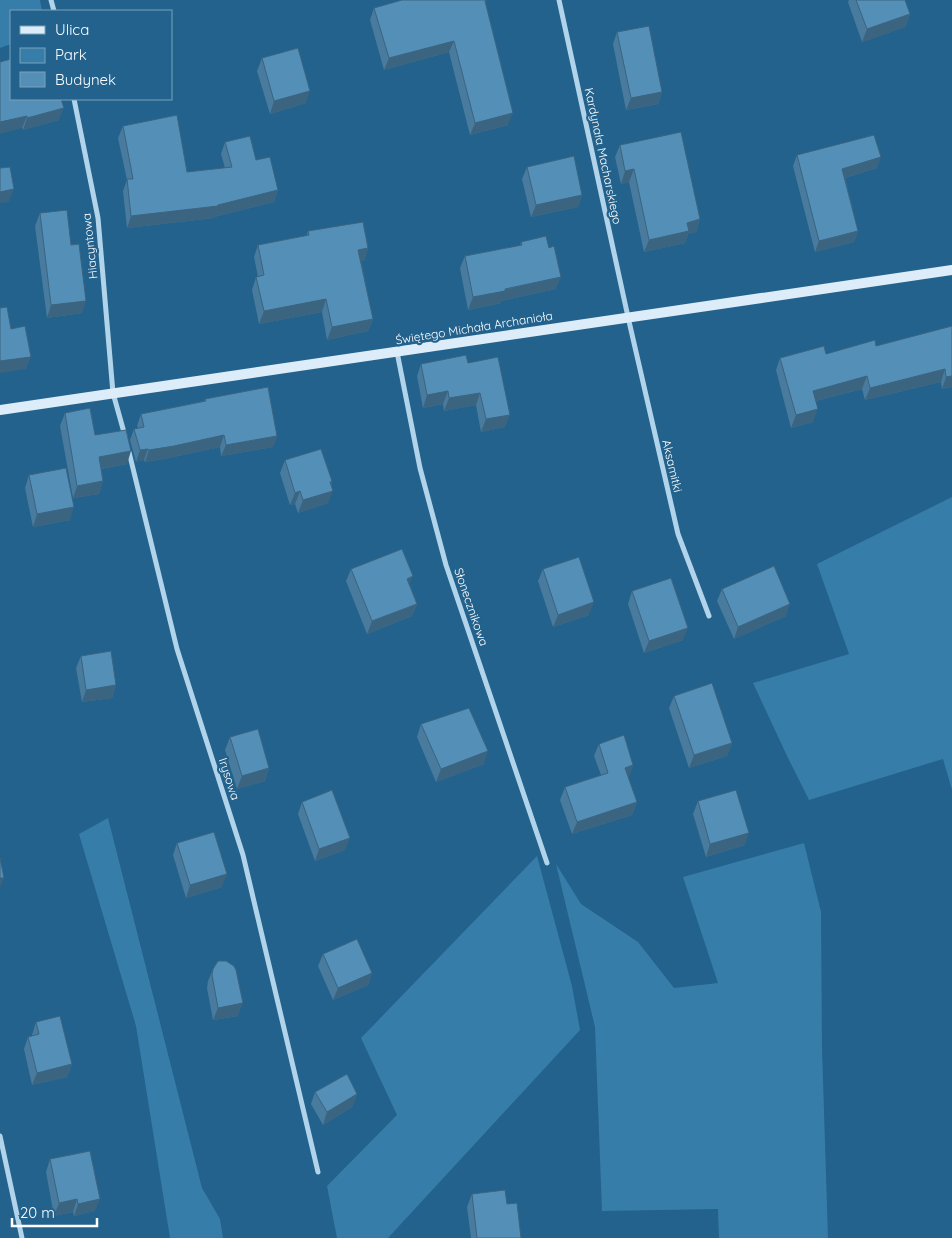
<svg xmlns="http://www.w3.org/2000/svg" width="952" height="1238" viewBox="0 0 952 1238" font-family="Quicksand,sans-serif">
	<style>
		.green { fill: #377da9 }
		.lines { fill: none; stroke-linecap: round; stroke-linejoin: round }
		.street { stroke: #b1d4eb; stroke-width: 5 }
		.secondary { stroke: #dcedf9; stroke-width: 10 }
		.wall { fill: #487b9d }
		.shaded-wall { fill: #3b6480 }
		.building { fill: #548fb7; stroke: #3b6480 }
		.labels { text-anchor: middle; stroke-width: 4.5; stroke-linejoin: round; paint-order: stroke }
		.street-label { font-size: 12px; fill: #fff; stroke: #23628c }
	</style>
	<rect width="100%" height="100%" fill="#23628c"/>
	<!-- green -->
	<g class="green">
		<path d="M0 0H40L42 11H11V44L0 48Z"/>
		<path d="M952 497V790L943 759 809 800 788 758 753 683 849 654 817 564Z"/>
		<path d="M108 818 202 1188 220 1219 223 1238H170L136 1026 79 834Z"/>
		<path d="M804 843 821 912 822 1048 828 1238H719L718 1209 602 1211 595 1027 556 864 581 904 638 942 674 988 718 983 683 877Z"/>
		<path d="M537 856 572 986 580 1030 388 1238H337L327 1186 397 1115 361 1038Z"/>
	</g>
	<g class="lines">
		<!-- street -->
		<g class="street">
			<path d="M51 0 54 11"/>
			<path d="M559 0 628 317 678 534 709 616"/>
			<path d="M74 99 98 218 113 393 125 436"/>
			<path d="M397 352 420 468 446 565 547 863"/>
			<path d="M129 452 177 649 243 855 318 1172"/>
			<path d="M0 1136 22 1238"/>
		</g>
		<!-- secondary -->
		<path class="secondary" d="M0 410 952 270"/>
	</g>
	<!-- wall -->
	<g class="wall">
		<path d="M849 0H905L910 14 905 27 862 42 848 2Z"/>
		<path d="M486 5 508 125 470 135 449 52 384 70 370 20 374 8Z"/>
		<path d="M617 32 662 92 658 104 626 110 613 44Z"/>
		<path d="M262 58 306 103 270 114 257 71Z"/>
		<path d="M0 62 59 120 23 130Z"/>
		<path d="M123 126 187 172 225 168 221 154 225 142 256 160 278 190 274 202 214 217V218L127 228 123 191 127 180 118 138Z"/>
		<path d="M620 145 700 219 696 232 688 234 685 243 644 252 629 182 621 184 615 157Z"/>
		<path d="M797 155 877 168 845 178 858 231 854 242 815 252 793 166Z"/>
		<path d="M527 167 582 195 578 207 531 217 522 179Z"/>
		<path d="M40 213 71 245 82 313 47 318 35 226Z"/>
		<path d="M308 231 368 248 364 261H361L373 319 368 331 327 340 322 312 259 324 252 290 256 277H258L254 257 258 245 306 236Z"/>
		<path d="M521 242 556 289 501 301V303L468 310 460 268 465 256 520 246Z"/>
		<path d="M952 326V387L942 389 941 382 865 400 862 389 816 401 813 422 791 428 776 370 780 358 826 354 876 346Z"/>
		<path d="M468 363 505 427 481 432 476 405 444 411 443 404 423 408 417 376 421 364Z"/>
		<path d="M205 399 277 436 273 447 221 456 220 447 169 458 145 462 144 460 136 462 130 440 134 429 138 428 137 426 141 414 204 401Z"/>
		<path d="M65 413 95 435 127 464 101 469 103 481 99 494 73 498 60 426Z"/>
		<path d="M285 460 332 481 328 503 298 513 295 504 290 505 280 473Z"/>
		<path d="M29 475 70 520 33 527 25 488Z"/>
		<path d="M351 569 410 585 417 604 412 616 367 634 346 581Z"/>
		<path d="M543 569 589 615 553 627 538 581Z"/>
		<path d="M722 589 786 616 734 639 717 601Z"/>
		<path d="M632 591 683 640 644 653 628 604Z"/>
		<path d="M81 656 116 685 112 698 82 702 76 668Z"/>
		<path d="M674 696 732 743 727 756 689 768 669 708Z"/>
		<path d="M421 724 484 764 436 782 417 737Z"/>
		<path d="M230 737 269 768 265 781 237 789 225 750Z"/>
		<path d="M599 744 633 765 628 778 637 802 632 815 572 834 560 800 565 787 601 775 594 756Z"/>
		<path d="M698 801 745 845 706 857 693 814Z"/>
		<path d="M302 802 345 850 315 861 298 814Z"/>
		<path d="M177 843 222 887 186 898 173 855Z"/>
		<path d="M323 954 372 973 368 985 333 1000 318 966Z"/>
		<path d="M213 969 238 1016 213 1020 207 988 208 981Z"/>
		<path d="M36 1022 72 1064 67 1077 32 1085 24 1049 28 1037 32 1036V1035Z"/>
		<path d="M315 1092 357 1094 352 1107 323 1125 311 1104Z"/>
		<path d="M50 1159 95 1211 74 1216 73 1212 54 1216 46 1172Z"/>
		<path d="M472 1194 507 1204 521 1238H471L467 1207Z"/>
	</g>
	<!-- shaded-wall -->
	<g class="shaded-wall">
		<path d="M910 14 905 27 862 42 867 29Z"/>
		<path d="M454 41 449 52 384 70 389 58Z"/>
		<path d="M310 91 306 103 270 114 274 101Z"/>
		<path d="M662 92 658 104 626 110 631 98Z"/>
		<path d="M64 108 59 120 23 130 27 118Z"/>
		<path d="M513 113 508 125 470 135 475 123Z"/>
		<path d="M27 116 22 128 0 134V122Z"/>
		<path d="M881 157 877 168 838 180 842 169Z"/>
		<path d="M634 169 629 182 621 184 625 171Z"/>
		<path d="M14 189 9 202 0 203V192Z"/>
		<path d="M278 190 274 202 214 217V218L127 228 131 216 218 205Z"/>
		<path d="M582 195 578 207 531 217 536 205Z"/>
		<path d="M700 219 696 232 688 234 685 243 644 252 649 240 687 223Z"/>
		<path d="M858 231 854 242 815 252 819 241Z"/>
		<path d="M368 248 364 261 354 263 358 250Z"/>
		<path d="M561 277 556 289 501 301V303L468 310 473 297Z"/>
		<path d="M326 299 322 312 259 324 264 311Z"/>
		<path d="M86 301 82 313 47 318 51 305Z"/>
		<path d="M373 319 368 331 327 340 332 327Z"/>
		<path d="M31 357 26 369 0 373V361Z"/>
		<path d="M945 369 941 382 865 400 870 388Z"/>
		<path d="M867 376 862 389 808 403 813 391Z"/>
		<path d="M952 376V387L942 389 946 377Z"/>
		<path d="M448 391 443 404 423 408 427 395Z"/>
		<path d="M480 393 476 405 444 411 449 398Z"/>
		<path d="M818 409 813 422 791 428 796 415Z"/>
		<path d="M510 415 505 427 481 432 486 419Z"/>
		<path d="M224 435 220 447 169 458 145 462 149 450Z"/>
		<path d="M277 436 273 447 221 456 226 445Z"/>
		<path d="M148 449 144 460 136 462 140 450Z"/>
		<path d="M131 451 127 464 94 470 99 457Z"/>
		<path d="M103 481 99 494 73 498 77 486Z"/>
		<path d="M332 481 328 492 333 491 328 503 298 513 303 500Z"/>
		<path d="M300 491 295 504 290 505 295 493Z"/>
		<path d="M74 507 70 520 33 527 37 514Z"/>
		<path d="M413 576 408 589 407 579Z"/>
		<path d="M594 602 589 615 553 627 558 615Z"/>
		<path d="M417 604 412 616 367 634 372 621Z"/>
		<path d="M790 604 786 616 734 639 738 627Z"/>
		<path d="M688 628 683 640 644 653 649 641Z"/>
		<path d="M116 685 112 698 82 702 86 690Z"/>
		<path d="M732 743 727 756 689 768 694 755Z"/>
		<path d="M488 751 484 764 436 782 441 769Z"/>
		<path d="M633 765 629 777 621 780 625 768Z"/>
		<path d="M269 768 265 781 237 789 242 776Z"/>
		<path d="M637 802 632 815 572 834 577 822Z"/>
		<path d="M749 833 745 845 706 857 710 844Z"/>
		<path d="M350 838 345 850 315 861 319 849Z"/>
		<path d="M227 874 222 887 186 898 190 885Z"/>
		<path d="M0 878H4L0 888Z"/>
		<path d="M372 973 368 985 333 1000 338 988Z"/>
		<path d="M243 1003 238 1016 213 1020 218 1008Z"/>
		<path d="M72 1064 67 1077 32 1085 37 1073Z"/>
		<path d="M357 1094 352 1107 323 1125 327 1112Z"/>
		<path d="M77 1199 73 1212 54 1216 59 1203Z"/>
		<path d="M100 1199 95 1211 74 1216 78 1204Z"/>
	</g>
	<!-- building -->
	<g class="building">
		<path d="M402 0H487L485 1 513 113 475 123 454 41 389 58 374 8Z"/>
		<path d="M856 0H905L910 14 867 29Z"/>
		<path d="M649 26 662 92 631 98 617 32Z"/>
		<path d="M298 48 310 91 274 101 262 58Z"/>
		<path d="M11 59V99H61L64 108 27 118V116L0 122V62Z"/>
		<path d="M177 115 187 172 232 167 225 142 250 136 256 160 270 157 278 190 218 205V206L131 216 127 179H133L123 126Z"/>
		<path d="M681 132 700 219 687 223 689 231 649 240 634 169 625 171 620 145Z"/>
		<path d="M874 135 881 157 842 169 858 231 819 241 797 155Z"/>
		<path d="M574 156 582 195 536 205 527 167Z"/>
		<path d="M10 167 14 189 0 192V168Z"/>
		<path d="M67 210 71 245 79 244 86 301 51 305 40 213Z"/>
		<path d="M363 222 368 248 358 250 373 319 332 327 326 299 264 311 256 277 264 275 258 245 309 235 308 231Z"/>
		<path d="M546 236 549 248 554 246 561 277 505 289V291L473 297 465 256 522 245 521 242Z"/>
		<path d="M7 307 11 329 25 326 31 357 0 361V308Z"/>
		<path d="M952 326V376L946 377 945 369 870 388 867 376 813 391 818 409 796 415 780 358 824 346 826 354 875 340 876 346Z"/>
		<path d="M466 355 468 363 498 357 510 415 486 419 480 393 449 398 448 391 427 395 421 364Z"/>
		<path d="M268 387 277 436 226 445 224 435 174 446 149 450 148 449 140 450 134 429 144 427 141 414 206 401 205 399Z"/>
		<path d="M90 408 95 435 126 430 131 451 99 457 103 481 77 486 65 413Z"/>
		<path d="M321 449 332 481 330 482 333 491 303 500 300 491 295 493 285 460Z"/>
		<path d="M66 468 74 507 37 514 29 475Z"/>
		<path d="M402 549 413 576 407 579 417 604 372 621 351 569Z"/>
		<path d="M579 557 594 602 558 615 543 569Z"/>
		<path d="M774 566 790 604 738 627 722 589Z"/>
		<path d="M671 578 688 628 649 641 632 591Z"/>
		<path d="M111 651 116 685 86 690 81 656Z"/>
		<path d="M712 683 732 743 694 755 674 696Z"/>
		<path d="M469 708 488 751 441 769 421 724Z"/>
		<path d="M258 729 269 768 242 776 230 737Z"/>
		<path d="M624 735 633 765 625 768 637 802 577 822 565 787 608 773 599 744Z"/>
		<path d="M332 790 350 838 319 849 302 802Z"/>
		<path d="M736 790 749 833 710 844 698 801Z"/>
		<path d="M214 832 227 874 190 885 177 843Z"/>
		<path d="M0 858 4 878H0Z"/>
		<path d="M357 939 372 973 338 988 323 954Z"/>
		<path d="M218 961H226L234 966 236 970 243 1003 218 1008 212 975 213 969Z"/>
		<path d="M60 1016 72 1064 37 1073 28 1037 39 1034 36 1022Z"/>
		<path d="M347 1074 357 1094 327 1112 315 1092Z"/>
		<path d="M90 1151 100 1199 78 1204 77 1199 59 1203 50 1159Z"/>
		<path d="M505 1190 507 1204 517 1203 521 1238H477L472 1194Z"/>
	</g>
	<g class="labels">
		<!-- street labels -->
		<g class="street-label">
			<text transform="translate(603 156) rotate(78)" y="4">Kardynała Macharskiego</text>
			<text transform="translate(90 246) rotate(-96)" y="4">Hiacyntowa</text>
			<text transform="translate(474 328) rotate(-9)" y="4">Świętego Michała Archanioła</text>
			<text transform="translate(672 466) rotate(77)" y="4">Aksamitki</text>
			<text transform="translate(471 607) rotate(71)" y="4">Słonecznikowa</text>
			<text transform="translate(229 779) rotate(72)" y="4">Irysowa</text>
		</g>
	</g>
	<!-- legend -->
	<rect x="10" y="10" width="162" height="90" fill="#23628c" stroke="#7ba1ba"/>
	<rect x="20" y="26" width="25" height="8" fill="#dcedf9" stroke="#7ba1ba"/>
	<text x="55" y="35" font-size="15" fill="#ffffff">Ulica</text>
	<rect x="20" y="48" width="25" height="15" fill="#377da9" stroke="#7ba1ba"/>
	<text x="55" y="60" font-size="15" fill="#ffffff">Park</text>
	<rect x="20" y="72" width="25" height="15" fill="#548fb7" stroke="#7ba1ba"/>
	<text x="55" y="85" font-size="15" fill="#ffffff">Budynek</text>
	<!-- scale -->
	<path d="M12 1218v8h85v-8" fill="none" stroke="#ffffff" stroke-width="2.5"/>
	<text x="20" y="1218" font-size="15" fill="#ffffff" stroke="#23628c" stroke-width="4" paint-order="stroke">20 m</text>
</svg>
